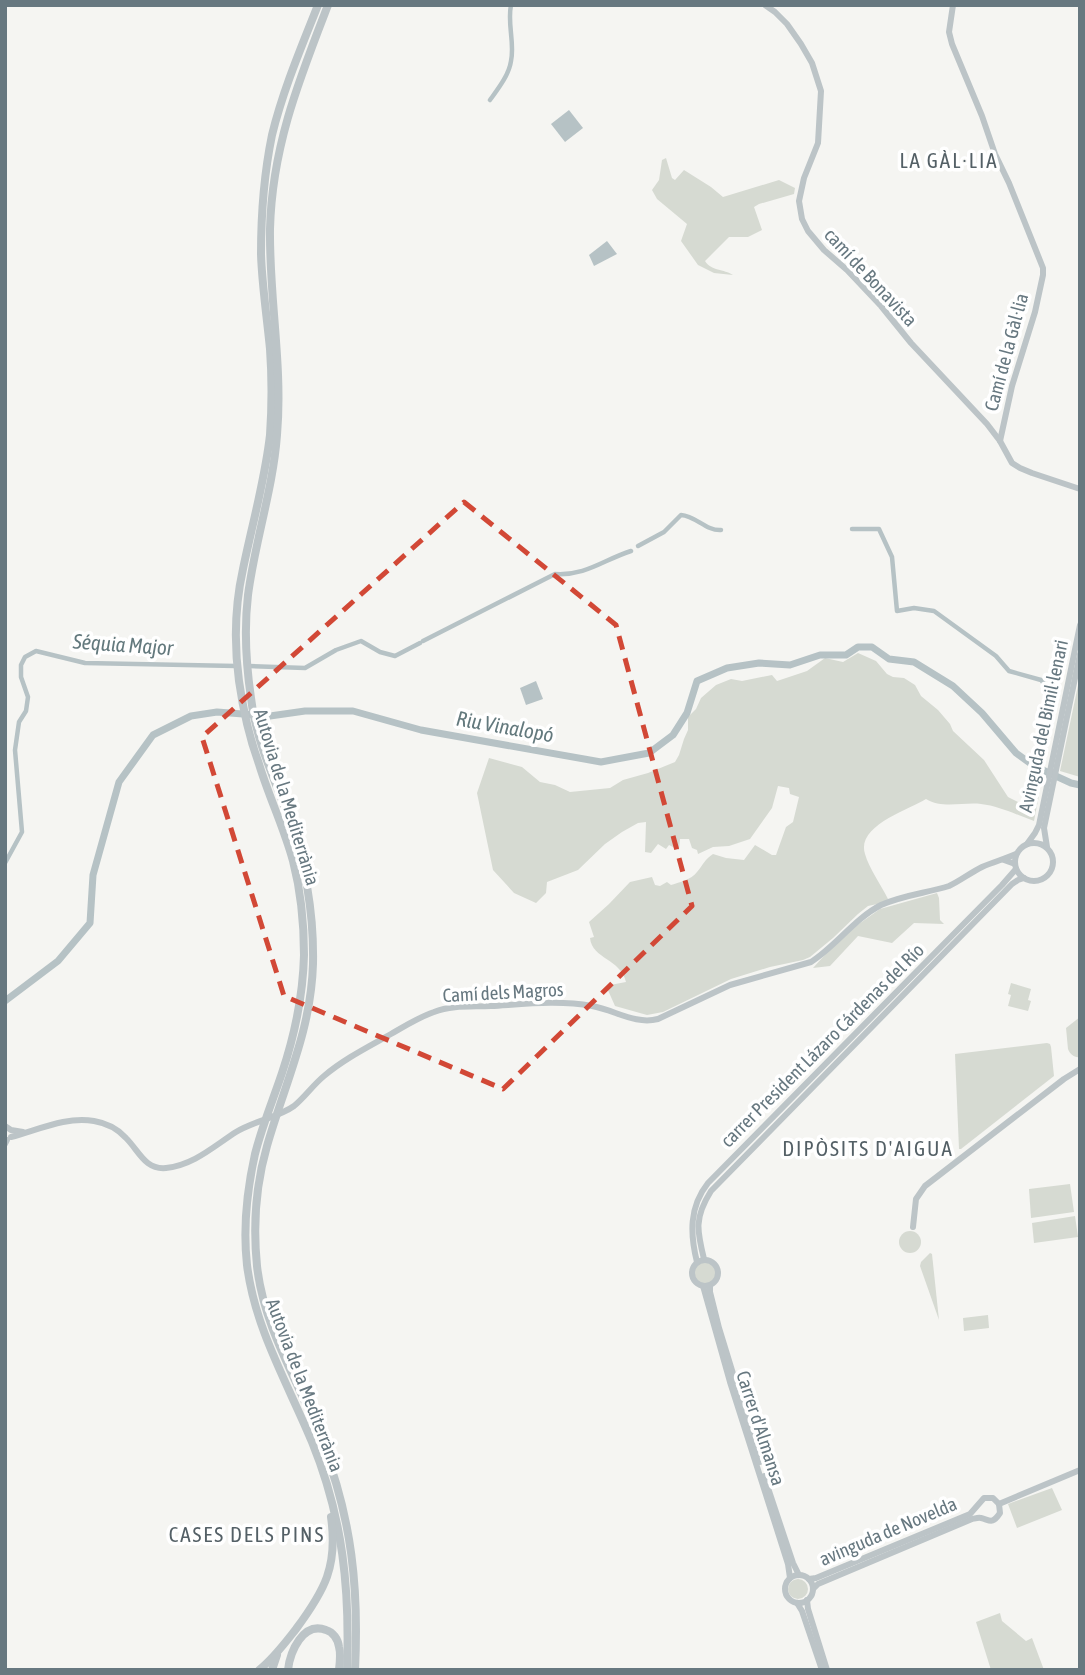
<svg xmlns="http://www.w3.org/2000/svg" width="1085" height="1675" viewBox="0 0 1085 1675" font-family="'Asap Condensed',sans-serif">
	<style>
		.green { fill: #d6dad2 }
		.water { fill: #b6c2c5 }
		.lines { fill: none; stroke-linecap: round; stroke-linejoin: round }
		.canal { stroke: #b6c2c5; stroke-width: 4.5 }
		.river { stroke: #b6c2c5; stroke-width: 7 }
		.secondary { stroke: #bcc4c7; stroke-width: 6 }
		.primary { stroke: #bcc4c7; stroke-width: 6 }
		.highway { stroke: #bcc4c7; stroke-width: 8 }
		.marked { fill: none; stroke: #d24836; stroke-width: 5; stroke-dasharray: 14 9; stroke-linejoin: round }
		.labels { text-anchor: middle; stroke-width: 7; stroke-linejoin: round; paint-order: stroke }
		.street-label { font-size: 19px; fill: #677880; stroke: #fff }
		.neighbourhood-label { font-size: 21px; letter-spacing: 2px; fill: #546066; stroke: #fff }
		.water-label { font-size: 21px; font-style: italic; fill: #63797d; stroke: #fff }
	</style>
	<rect width="100%" height="100%" fill="#f5f5f2"/>
	<!-- green -->
	<g class="green">
		<path d="M666 158 672 178 675 180 684 170 711 187 723 197 779 180 795 188 794 194 759 204 754 207 762 230 748 237H729L705 261C711 271 724 269 733 275L714 273 698 265 681 241 687 224 657 199 652 190 659 180 662 160Z"/>
		<path d="M858 653 876 661 887 674 893 677 904 678 915 685 921 696 938 710 950 724 953 731 984 760 1008 797 1024 805 1026 798 1039 795 1034 821C1017 815 999 806 981 804 963 802 942 809 926 799 908 810 856 826 865 854 869 868 881 885 888 899L882 903 868 906 858 914 833 938 810 957 803 960 770 967 731 979 663 1012 647 1015 615 1006 607 988 610 985 626 982C621 959 592 959 590 938L594 937 589 922 609 904 630 882 652 877 655 885 660 886 667 882 671 885C680 882 691 880 697 872 703 865 705 859 713 854L726 858 744 860 755 845 772 855H776L786 827 793 822 799 797 790 794 789 788 778 786 772 808 750 839 729 846 713 847 698 854 697 850 692 848 689 839H680L679 850 669 845 666 849 658 844 651 853 645 852 646 822 638 823 622 832 605 844 578 870 547 882 546 893 536 903 514 893 493 870 477 793 489 758 522 767 540 782 555 785 570 792 610 788 623 780 648 773 675 762 679 755 684 739 688 730V717L696 709 701 698 716 685 731 679 742 681 772 675 777 681 807 671 825 658 843 662Z"/>
		<path d="M1080 676V744L1078 746 1080 748V777L1060 771Z"/>
		<path d="M937 893 939 898 940 920 944 924 914 923 892 943 858 936 830 966 813 968 842 936 880 909Z"/>
		<path d="M1011 983 1031 989 1028 1000 1031 1001 1028 1011 1008 1006 1011 995 1008 994Z"/>
		<path d="M1080 1017V1057C1074 1058 1070 1054 1068 1049L1066 1028Z"/>
		<path d="M1047 1043 1050 1044 1051 1047 1054 1076 961 1149H959L955 1054Z"/>
		<path d="M1070 1184 1074 1212 1031 1218 1029 1189Z"/>
		<path d="M1075 1216 1078 1237 1034 1243 1032 1223Z"/>
		<circle cx="910" cy="1242" r="11"/>
		<path d="M930 1253 932 1254 939 1320 920 1266 921 1262Z"/>
		<circle cx="705" cy="1273" r="11"/>
		<path d="M988 1315 989 1328 964 1331 963 1318Z"/>
		<path d="M1052 1488 1062 1510 1017 1528 1008 1504Z"/>
		<circle cx="798" cy="1589" r="10"/>
		<path d="M1000 1613 1002 1621 1026 1641 1032 1638 1044 1670H991L976 1622Z"/>
	</g>
	<!-- water -->
	<g class="water">
		<path d="M569 110 583 128 565 142 551 124Z"/>
		<path d="M607 241 617 254 594 266 589 255Z"/>
		<path d="M536 681 543 699 526 705 520 688Z"/>
	</g>
	<g class="lines">
		<!-- canal -->
		<g class="canal">
			<path d="M490 100C498 89 509 75 511 61 515 43 507 24 511 5"/>
			<path d="M852 529H879L892 557 897 611 914 608 934 611 996 656 1009 671 1041 680 1048 688"/>
			<path d="M638 546 664 532 681 515C696 516 706 531 721 530"/>
			<path d="M423 641 555 574C586 576 603 560 631 551"/>
			<path d="M249 666 305 668 336 650 361 641 380 652 395 656 420 643"/>
			<path d="M5 863 22 832 15 750 19 722 26 711 28 697 21 677V665L25 657 36 651 85 663 236 666"/>
		</g>
		<!-- river -->
		<path class="river" d="M5 1001 58 961 90 923 93 875 119 782 153 735 191 716 217 712 270 716 305 711H353L421 730 601 762 649 753 673 735 687 713 697 681 727 668 759 663 790 665 820 655H846L858 647H872L889 659 914 662 953 686 982 713 1016 753 1034 766 1071 783 1080 785"/>
		<!-- secondary -->
		<g class="secondary">
			<path d="M765 5 775 12 787 24 801 44 812 63 821 91 818 143 804 178 799 201 802 219 808 231 824 250 847 270 881 306 911 343 987 424 1000 441 1012 463 1020 468 1032 473 1080 489"/>
			<path d="M953 5 949 32 952 44 982 116 995 154 1009 183 1043 268V275L1035 312 1012 386 1000 441"/>
			<path d="M1004 860 1015 864"/>
			<path d="M5 1126 11 1130 23 1132"/>
			<path d="M11 1137C38 1130 66 1116 94 1121 106 1123 118 1129 126 1138 139 1151 145 1170 166 1168 194 1165 214 1146 236 1132 254 1121 279 1117 294 1106 305 1097 313 1085 324 1076 344 1059 368 1047 391 1034 405 1026 419 1017 434 1012 452 1005 472 1007 491 1006 525 1004 559 1000 592 1006 615 1010 635 1025 658 1019L730 985 811 962C836 946 854 919 881 905 903 895 927 893 949 886 960 881 970 873 982 867 993 862 1005 859 1016 854"/>
			<path d="M5 1144 7 1140"/>
			<path d="M913 1227 916 1199 925 1186 1064 1079 1080 1069"/>
			<path d="M999 1504 1080 1470"/>
			<path d="M809 1579 816 1578 970 1514 984 1498H993L999 1504"/>
			<path d="M813 1589 818 1584 972 1519C973 1519 979 1517 981 1518 990 1520 992 1525 1000 1513L999 1504"/>
		</g>
		<!-- primary -->
		<g class="primary">
			<circle cx="1034" cy="862" r="19"/>
			<path d="M1027 844 1035 833 1039 825 1080 625"/>
			<path d="M1047 847 1044 828 1080 654"/>
			<path d="M704 1259C697 1231 694 1218 711 1191L1012 884 1018 880 1024 878"/>
			<circle cx="705" cy="1273" r="13"/>
			<path d="M697 1262C690 1234 689 1207 708 1183L1002 885 1016 869"/>
			<path d="M703 1286 730 1382 788 1564 790 1578"/>
			<path d="M710 1286V1292L719 1328 760 1462"/>
			<path d="M764 1476 793 1563 799 1575"/>
			<circle cx="799" cy="1589" r="14"/>
			<path d="M807 1600 808 1609 827 1670"/>
			<path d="M797 1603 802 1611 822 1670"/>
		</g>
		<!-- highway -->
		<g class="highway">
			<path d="M318 5C301 48 283 90 272 135 264 174 261 215 261 254 262 286 267 317 270 349 272 377 272 406 270 435 265 480 252 525 243 569 235 605 234 644 239 681 243 709 249 737 259 764 269 797 284 828 293 861 301 892 304 923 304 955 303 996 295 1034 282 1073 273 1100 262 1126 255 1154 247 1190 243 1229 247 1265 255 1329 288 1384 312 1442 343 1518 350 1589 347 1670"/>
			<path d="M328 5C299 80 272 147 270 229 269 298 283 366 277 435 273 489 255 541 248 595 244 629 246 664 251 698 256 741 275 780 290 821 306 867 314 914 313 964 311 1031 285 1083 267 1146 256 1184 253 1226 257 1266 264 1330 300 1383 322 1442 352 1519 359 1588 355 1670"/>
			<path d="M259 1670C274 1658 285 1643 296 1629 325 1590 338 1566 331 1517"/>
			<path d="M272 1670 277 1655"/>
			<path d="M288 1670C290 1652 303 1621 326 1630 333 1632 338 1639 339 1647 341 1654 340 1662 339 1670"/>
		</g>
	</g>
	<!-- marked area -->
	<path class="marked" d="M464 502 616 625 692 906 503 1089 284 996 202 737Z"/>
	<g class="labels">
		<!-- street labels -->
		<g class="street-label">
			<text transform="translate(871 277) rotate(47)" y="7">camí de Bonavista</text>
			<text transform="translate(1006 352) rotate(-75)" y="7">Camí de la Gàl·lia</text>
			<text transform="translate(1043 726) rotate(-78)" y="7">Avinguda del Bimil·lenari</text>
			<text transform="translate(287 797) rotate(73)" y="7">Autovia de la Mediterrània</text>
			<text transform="translate(503 992) rotate(-3)" y="7">Camí dels Magros</text>
			<text transform="translate(822 1045) rotate(-45)" y="7">carrer President Lázaro Cárdenas del Río</text>
			<text transform="translate(305 1385) rotate(69)" y="7">Autovia de la Mediterrània</text>
			<text transform="translate(761 1428) rotate(72)" y="7">Carrer d'Almansa</text>
			<text transform="translate(888 1531) rotate(-23)" y="7">avinguda de Novelda</text>
		</g>
		<!-- neighbourhood labels -->
		<g class="neighbourhood-label">
			<text x="949" y="168">LA GÀL·LIA</text>
			<text x="868" y="1156">DIPÒSITS D'AIGUA</text>
			<text x="247" y="1542">CASES DELS PINS</text>
		</g>
		<!-- water labels -->
		<g class="water-label">
			<text transform="translate(123 645) rotate(4)" y="7">Séquia Major</text>
			<text transform="translate(505 727) rotate(10)" y="7">Riu Vinalopó</text>
		</g>
	</g>
	<!-- border -->
	<rect width="1085" height="1675" fill="none" stroke="#677880" stroke-width="14"/>
</svg>
